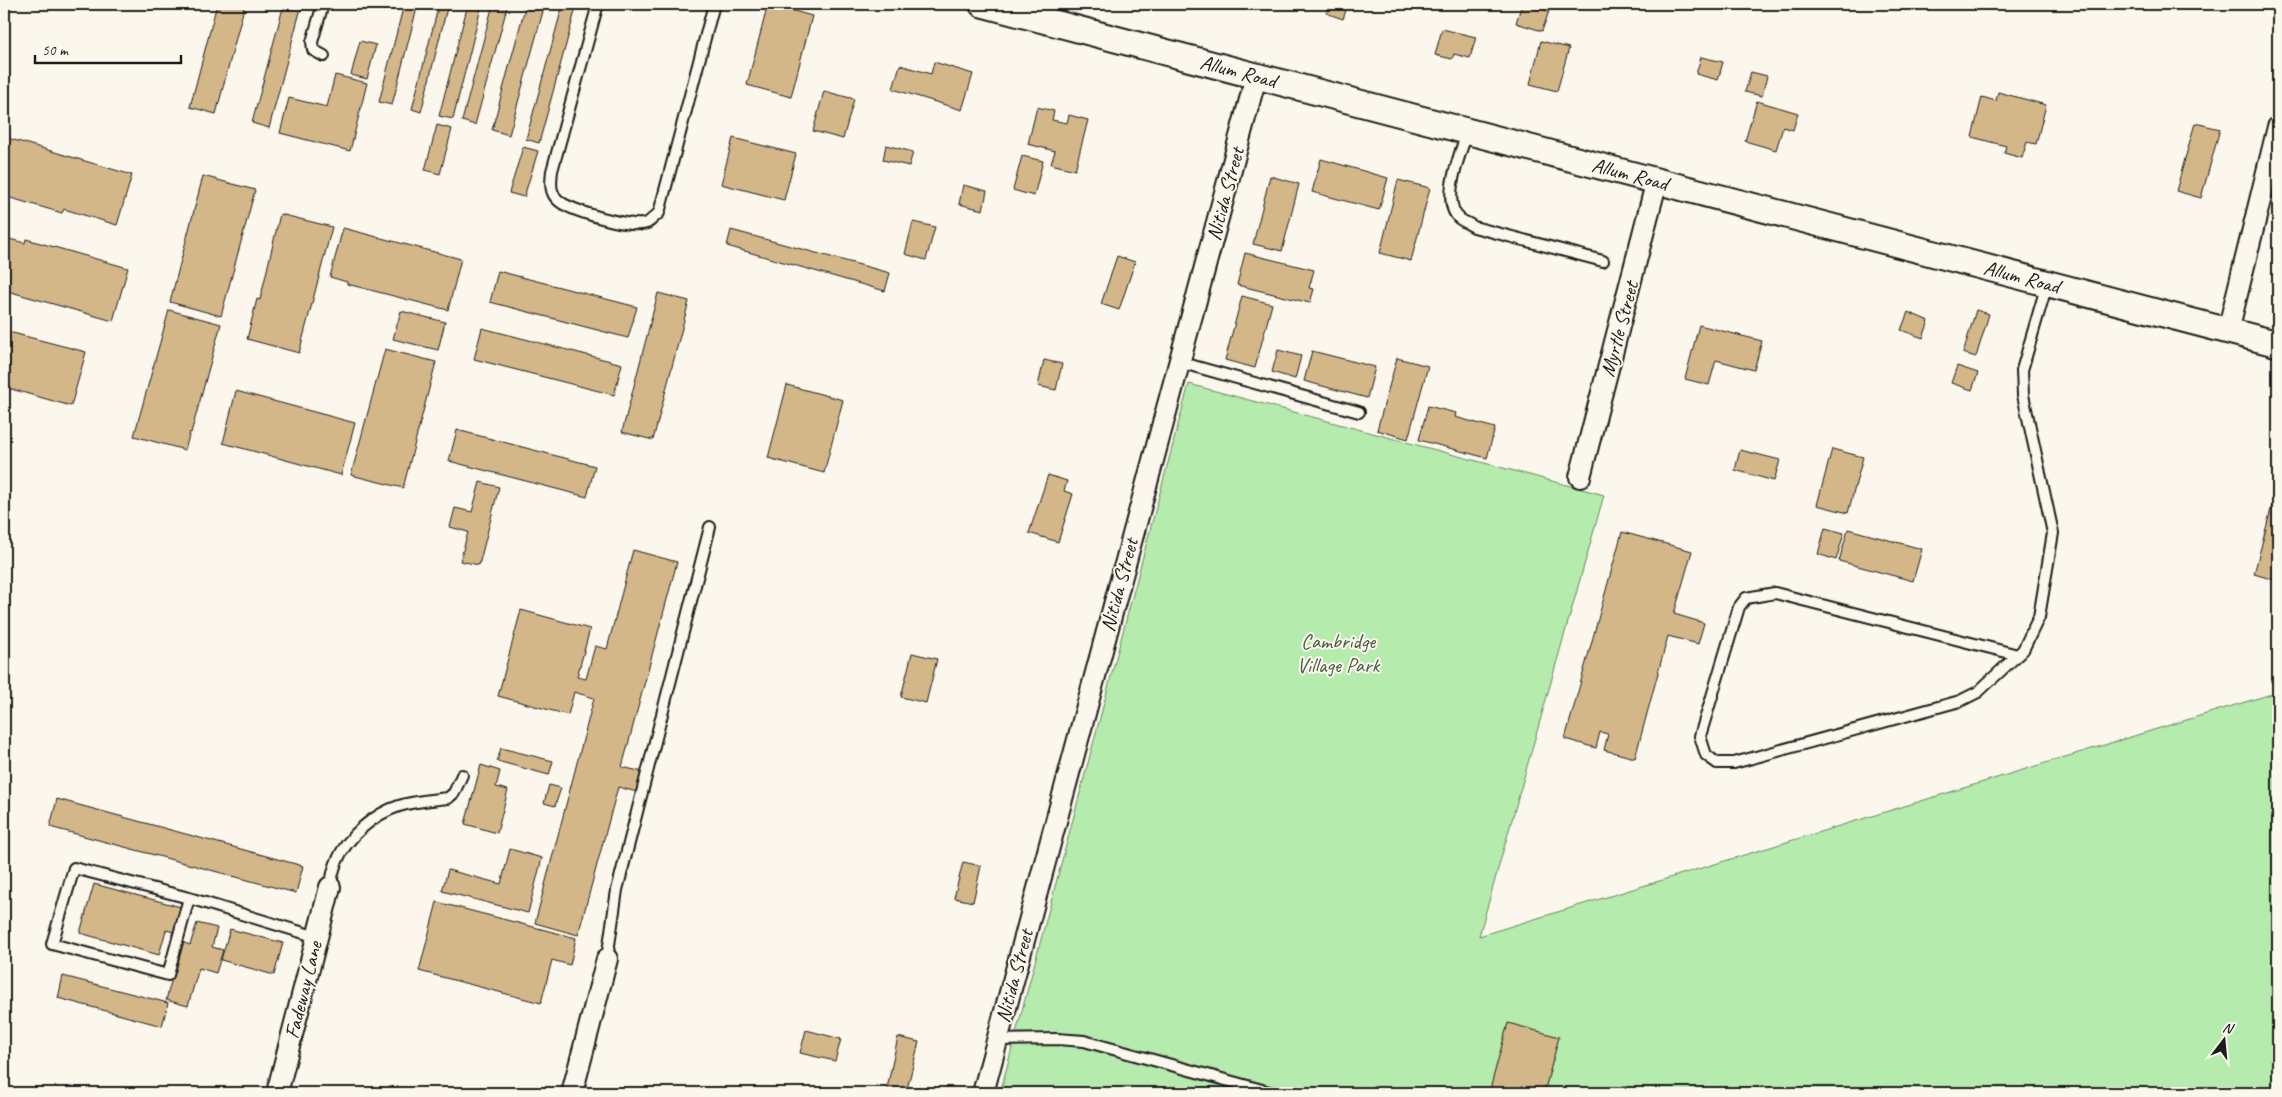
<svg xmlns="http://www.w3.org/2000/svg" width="2282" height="1097" viewBox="0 0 2282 1097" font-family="Caveat,sans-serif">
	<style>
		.green { fill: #b5ebac; stroke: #688464 }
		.building { fill: #d4b789; stroke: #1c1c1c }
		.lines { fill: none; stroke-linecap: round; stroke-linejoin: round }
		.service-casing { stroke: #1c1c1c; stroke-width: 14 }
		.minor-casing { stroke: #1c1c1c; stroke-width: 24 }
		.tertiary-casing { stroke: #1c1c1c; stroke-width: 29 }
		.service { stroke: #fbf7ec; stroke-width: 10 }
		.minor { stroke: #fbf7ec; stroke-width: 20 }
		.tertiary { stroke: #fbf7ec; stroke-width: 25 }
		.labels { text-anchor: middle; stroke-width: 4; stroke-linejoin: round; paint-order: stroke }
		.street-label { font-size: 21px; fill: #1c1c1c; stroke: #fbf7ec }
		.park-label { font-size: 21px; fill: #4a5a47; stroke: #fbf7ec }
	</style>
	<rect width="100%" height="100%" fill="#fbf7ec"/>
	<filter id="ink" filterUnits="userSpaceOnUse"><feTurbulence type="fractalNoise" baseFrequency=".02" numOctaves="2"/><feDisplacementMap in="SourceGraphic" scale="10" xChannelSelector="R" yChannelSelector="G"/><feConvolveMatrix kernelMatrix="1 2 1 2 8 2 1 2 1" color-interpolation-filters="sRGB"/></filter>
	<g filter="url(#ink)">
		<!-- green -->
		<path class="green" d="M1189 384 1604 495 1479 936 2278 692V1093H1000Z"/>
		<!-- building -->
		<g class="building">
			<path d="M217 4H245L216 114 190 107Z"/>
			<path d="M284 4H302L269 128 252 123Z"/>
			<path d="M404 4H418L392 105 379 102Z"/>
			<path d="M439 4H448L421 112 412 109Z"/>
			<path d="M468 4H482L453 119 439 116Z"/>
			<path d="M493 4H508L475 125 462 121Z"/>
			<path d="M526 4H545L509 135 492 130Z"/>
			<path d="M563 4H577L539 143 526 139Z"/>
			<path d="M768 4 812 16 791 97 747 85Z"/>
			<path d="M1329 4H1348L1343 19 1326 13Z"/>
			<path d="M1522 4 1549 11 1542 31 1516 23Z"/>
			<path d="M1442 29 1476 37 1470 58 1454 54 1452 59 1435 55Z"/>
			<path d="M360 41 376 45 367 79 351 75Z"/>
			<path d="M1541 41 1569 48 1557 91 1530 84Z"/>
			<path d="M1701 57 1723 62 1718 80 1696 74Z"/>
			<path d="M934 62 973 74 962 110 893 89 900 65 931 74Z"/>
			<path d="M1751 72 1767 76 1762 96 1745 92Z"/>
			<path d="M335 75 367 83 350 151 280 133 289 98 327 107Z"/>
			<path d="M824 91 854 99 843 139 813 131Z"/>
			<path d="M1998 92 2046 105 2036 144 2027 142 2022 158 2004 153 2006 146 1972 137 1982 97 1996 101Z"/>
			<path d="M1757 101 1798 113 1793 130 1783 127 1776 150 1745 141Z"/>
			<path d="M1037 107 1054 111 1052 120 1067 123 1069 115 1088 120 1075 170 1051 164 1055 151 1028 144Z"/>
			<path d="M2195 123 2220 129 2201 198 2176 191Z"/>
			<path d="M437 125 452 129 440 174 425 170Z"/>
			<path d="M4 137 132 175 117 225 64 209 62 213 4 196Z"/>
			<path d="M733 138 796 154 784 200 721 184Z"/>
			<path d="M886 145 913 152 909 166 883 160Z"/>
			<path d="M523 147 538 151 524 197 509 193Z"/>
			<path d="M1022 156 1043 161 1034 196 1013 190Z"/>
			<path d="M1321 159 1388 178 1379 210 1312 192Z"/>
			<path d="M203 176 255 190 221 316 170 302Z"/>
			<path d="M1270 176 1299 184 1282 251 1253 244Z"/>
			<path d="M1398 180 1430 188 1411 261 1380 253Z"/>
			<path d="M963 185 987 191 983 210 959 204Z"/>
			<path d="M280 214 332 227 299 353 247 339 257 299 260 300Z"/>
			<path d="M913 222 935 227 926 260 905 254Z"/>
			<path d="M343 228 461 259 448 310 347 284V282L330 277Z"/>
			<path d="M731 230 890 273 885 291 727 246Z"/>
			<path d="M9 239 25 243 26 239 128 268 113 321 4 290V257Z"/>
			<path d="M1245 253 1314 270 1309 288 1314 289 1310 303 1237 285Z"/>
			<path d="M1117 256 1135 262 1119 310 1101 304Z"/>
			<path d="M498 271 637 307 628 338 490 302Z"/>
			<path d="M658 293 689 301 653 440 622 432Z"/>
			<path d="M1242 296 1272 304 1255 368 1225 360Z"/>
			<path d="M169 310 221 324 191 433 190 432 185 450 134 436Z"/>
			<path d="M1976 310 1989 314 1976 357 1963 353Z"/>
			<path d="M401 311 445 322 438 350 393 339Z"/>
			<path d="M1908 312 1929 321 1923 338 1901 330Z"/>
			<path d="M1699 325 1762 341 1754 370 1716 360 1709 385 1685 379Z"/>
			<path d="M482 328 622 364 614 395 474 359Z"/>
			<path d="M5 331 86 352 71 406 4 387Z"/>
			<path d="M385 349 436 362 403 488 351 475Z"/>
			<path d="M1278 350 1301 356 1295 379 1272 372Z"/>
			<path d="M1312 351 1375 367 1367 398 1304 381Z"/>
			<path d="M1397 358 1428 366 1408 439 1377 430Z"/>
			<path d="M1044 360 1062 364 1056 390 1038 386Z"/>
			<path d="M1957 366 1978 373 1972 390 1951 383Z"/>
			<path d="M787 385 843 400 824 473 768 458Z"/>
			<path d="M236 391 355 423 341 475 223 443Z"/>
			<path d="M1428 406 1456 413 1455 417 1495 428 1487 458 1419 440Z"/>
			<path d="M457 430 595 466 587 497 449 461Z"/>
			<path d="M1832 449 1863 457 1848 513 1817 505Z"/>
			<path d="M1740 450 1780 460 1774 481 1735 470Z"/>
			<path d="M1048 475 1067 481 1064 491 1073 494 1058 542 1029 533Z"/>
			<path d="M480 482 499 487 479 565 460 561 468 532 450 527 455 508 472 512Z"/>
			<path d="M2275 494 2278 495V581L2254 574Z"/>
			<path d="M1825 528 1844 533 1836 560 1818 554Z"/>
			<path d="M1848 529 1922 549 1913 581 1839 561Z"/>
			<path d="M1622 532 1692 551 1674 614 1704 623 1698 644 1668 636 1635 758 1604 750 1608 734 1600 732 1596 748 1565 739Z"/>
			<path d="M633 550 677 562 622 767 643 772 637 792 618 787 578 935 535 923 594 698 574 692 568 715 498 696 521 610 590 629 577 677 586 679 595 646 607 649Z"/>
			<path d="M912 653 937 659 926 703 901 697Z"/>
			<path d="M501 748 553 761 549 775 497 761Z"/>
			<path d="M481 765 500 771 496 787 508 790 497 833 465 824Z"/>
			<path d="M549 785 561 788 555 806 544 803Z"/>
			<path d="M57 799 303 866 296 893 50 827Z"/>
			<path d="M510 849 542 858 528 913 442 891 448 870 501 884Z"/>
			<path d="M963 862 981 866 973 902 954 898Z"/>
			<path d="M94 884 181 907 174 932 166 930 159 955 80 933Z"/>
			<path d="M437 902 576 938 570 965 552 960 541 1003 419 971Z"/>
			<path d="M197 923 217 928 212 947 223 950 216 973 199 968 188 1006 166 1000 182 942 190 945Z"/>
			<path d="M230 929 283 943 274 975 221 960Z"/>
			<path d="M63 976 168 1003 162 1026 58 998Z"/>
			<path d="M1508 1023 1559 1037 1544 1093H1489Z"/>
			<path d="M806 1030 841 1039 835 1061 800 1053Z"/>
			<path d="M898 1037 919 1042 906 1093H886Z"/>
		</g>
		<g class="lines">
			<!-- service casing -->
			<g class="service-casing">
				<g id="service">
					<path d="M323 4 312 42 313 50 324 56"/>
					<path d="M598 4 552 171C551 181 549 192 558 200 569 211 633 229 647 223 651 221 655 216 659 213L714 4"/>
					<path d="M1467 132C1461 153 1439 202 1460 219 1464 222 1470 224 1474 227L1603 261"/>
					<path d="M1179 362 1359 412"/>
					<path d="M2018 655 1775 593 1746 598 1739 607 1700 736 1706 755 1717 763H1734L1960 701 1978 692 2023 650 2039 617 2053 533 2023 395 2022 370 2047 284"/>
					<path d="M330 887C332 879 333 869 337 861 347 837 374 814 399 806 414 801 432 800 448 798L454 793 462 775"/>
					<path d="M189 898 74 868 52 944 168 975 189 898 317 937"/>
					<path d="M607 959 617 890 710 527"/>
					<path d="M997 1040 1057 1039 1084 1041 1273 1093"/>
				</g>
			</g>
			<!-- minor casing -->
			<g class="minor-casing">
				<g id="minor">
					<path d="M2228 331 2278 127"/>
					<path d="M1580 477 1657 180"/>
					<path d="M277 1093 330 887"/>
					<path d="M572 1093 607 959"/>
					<path d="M983 1093 1256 77"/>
				</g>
			</g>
			<!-- tertiary casing -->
			<g class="tertiary-casing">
				<g id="tertiary">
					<path id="s1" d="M982 4 2278 344"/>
				</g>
			</g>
			<!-- service -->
			<use href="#service" class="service"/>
			<!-- minor -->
			<use href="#minor" class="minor"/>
			<!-- tertiary -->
			<use href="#tertiary" class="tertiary"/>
		</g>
	</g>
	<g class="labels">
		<!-- street labels -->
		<g class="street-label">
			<text dy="7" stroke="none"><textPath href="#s1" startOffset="265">Allum Road</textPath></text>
			<text dy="7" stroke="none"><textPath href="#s1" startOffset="670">Allum Road</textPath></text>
			<text transform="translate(1225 194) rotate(-75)" y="7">Nitida Street</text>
			<text dy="7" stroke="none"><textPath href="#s1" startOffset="1075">Allum Road</textPath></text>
			<text transform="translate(1619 329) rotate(-75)" y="7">Myrtle Street</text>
			<text transform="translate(1119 585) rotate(-75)" y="7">Nitida Street</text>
			<text transform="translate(1014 976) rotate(-75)" y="7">Nitida Street</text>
			<text transform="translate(303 990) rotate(-76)" y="7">Fadeway Lane</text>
		</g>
		<!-- park labels -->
		<g class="park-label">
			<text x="1338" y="648">Cambridge<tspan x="1338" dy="24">Village Park</tspan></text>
		</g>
	</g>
	<!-- margin -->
	<rect width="2282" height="1097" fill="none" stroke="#fbf7ec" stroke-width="20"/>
	<rect x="10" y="10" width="2262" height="1077" fill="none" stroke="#1c1c1c" stroke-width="2" filter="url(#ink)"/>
	<!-- north arrow -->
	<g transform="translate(2224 1040) rotate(16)" stroke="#fbf7ec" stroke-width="4" paint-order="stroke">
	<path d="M0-4L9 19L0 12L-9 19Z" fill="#1c1c1c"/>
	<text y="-8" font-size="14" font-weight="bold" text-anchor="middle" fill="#1c1c1c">N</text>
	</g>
	<!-- scale -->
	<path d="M35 55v8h146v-8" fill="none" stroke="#1c1c1c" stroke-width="2.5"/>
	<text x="42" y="55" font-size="15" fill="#1c1c1c" stroke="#fbf7ec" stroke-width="4" paint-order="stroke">50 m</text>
</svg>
